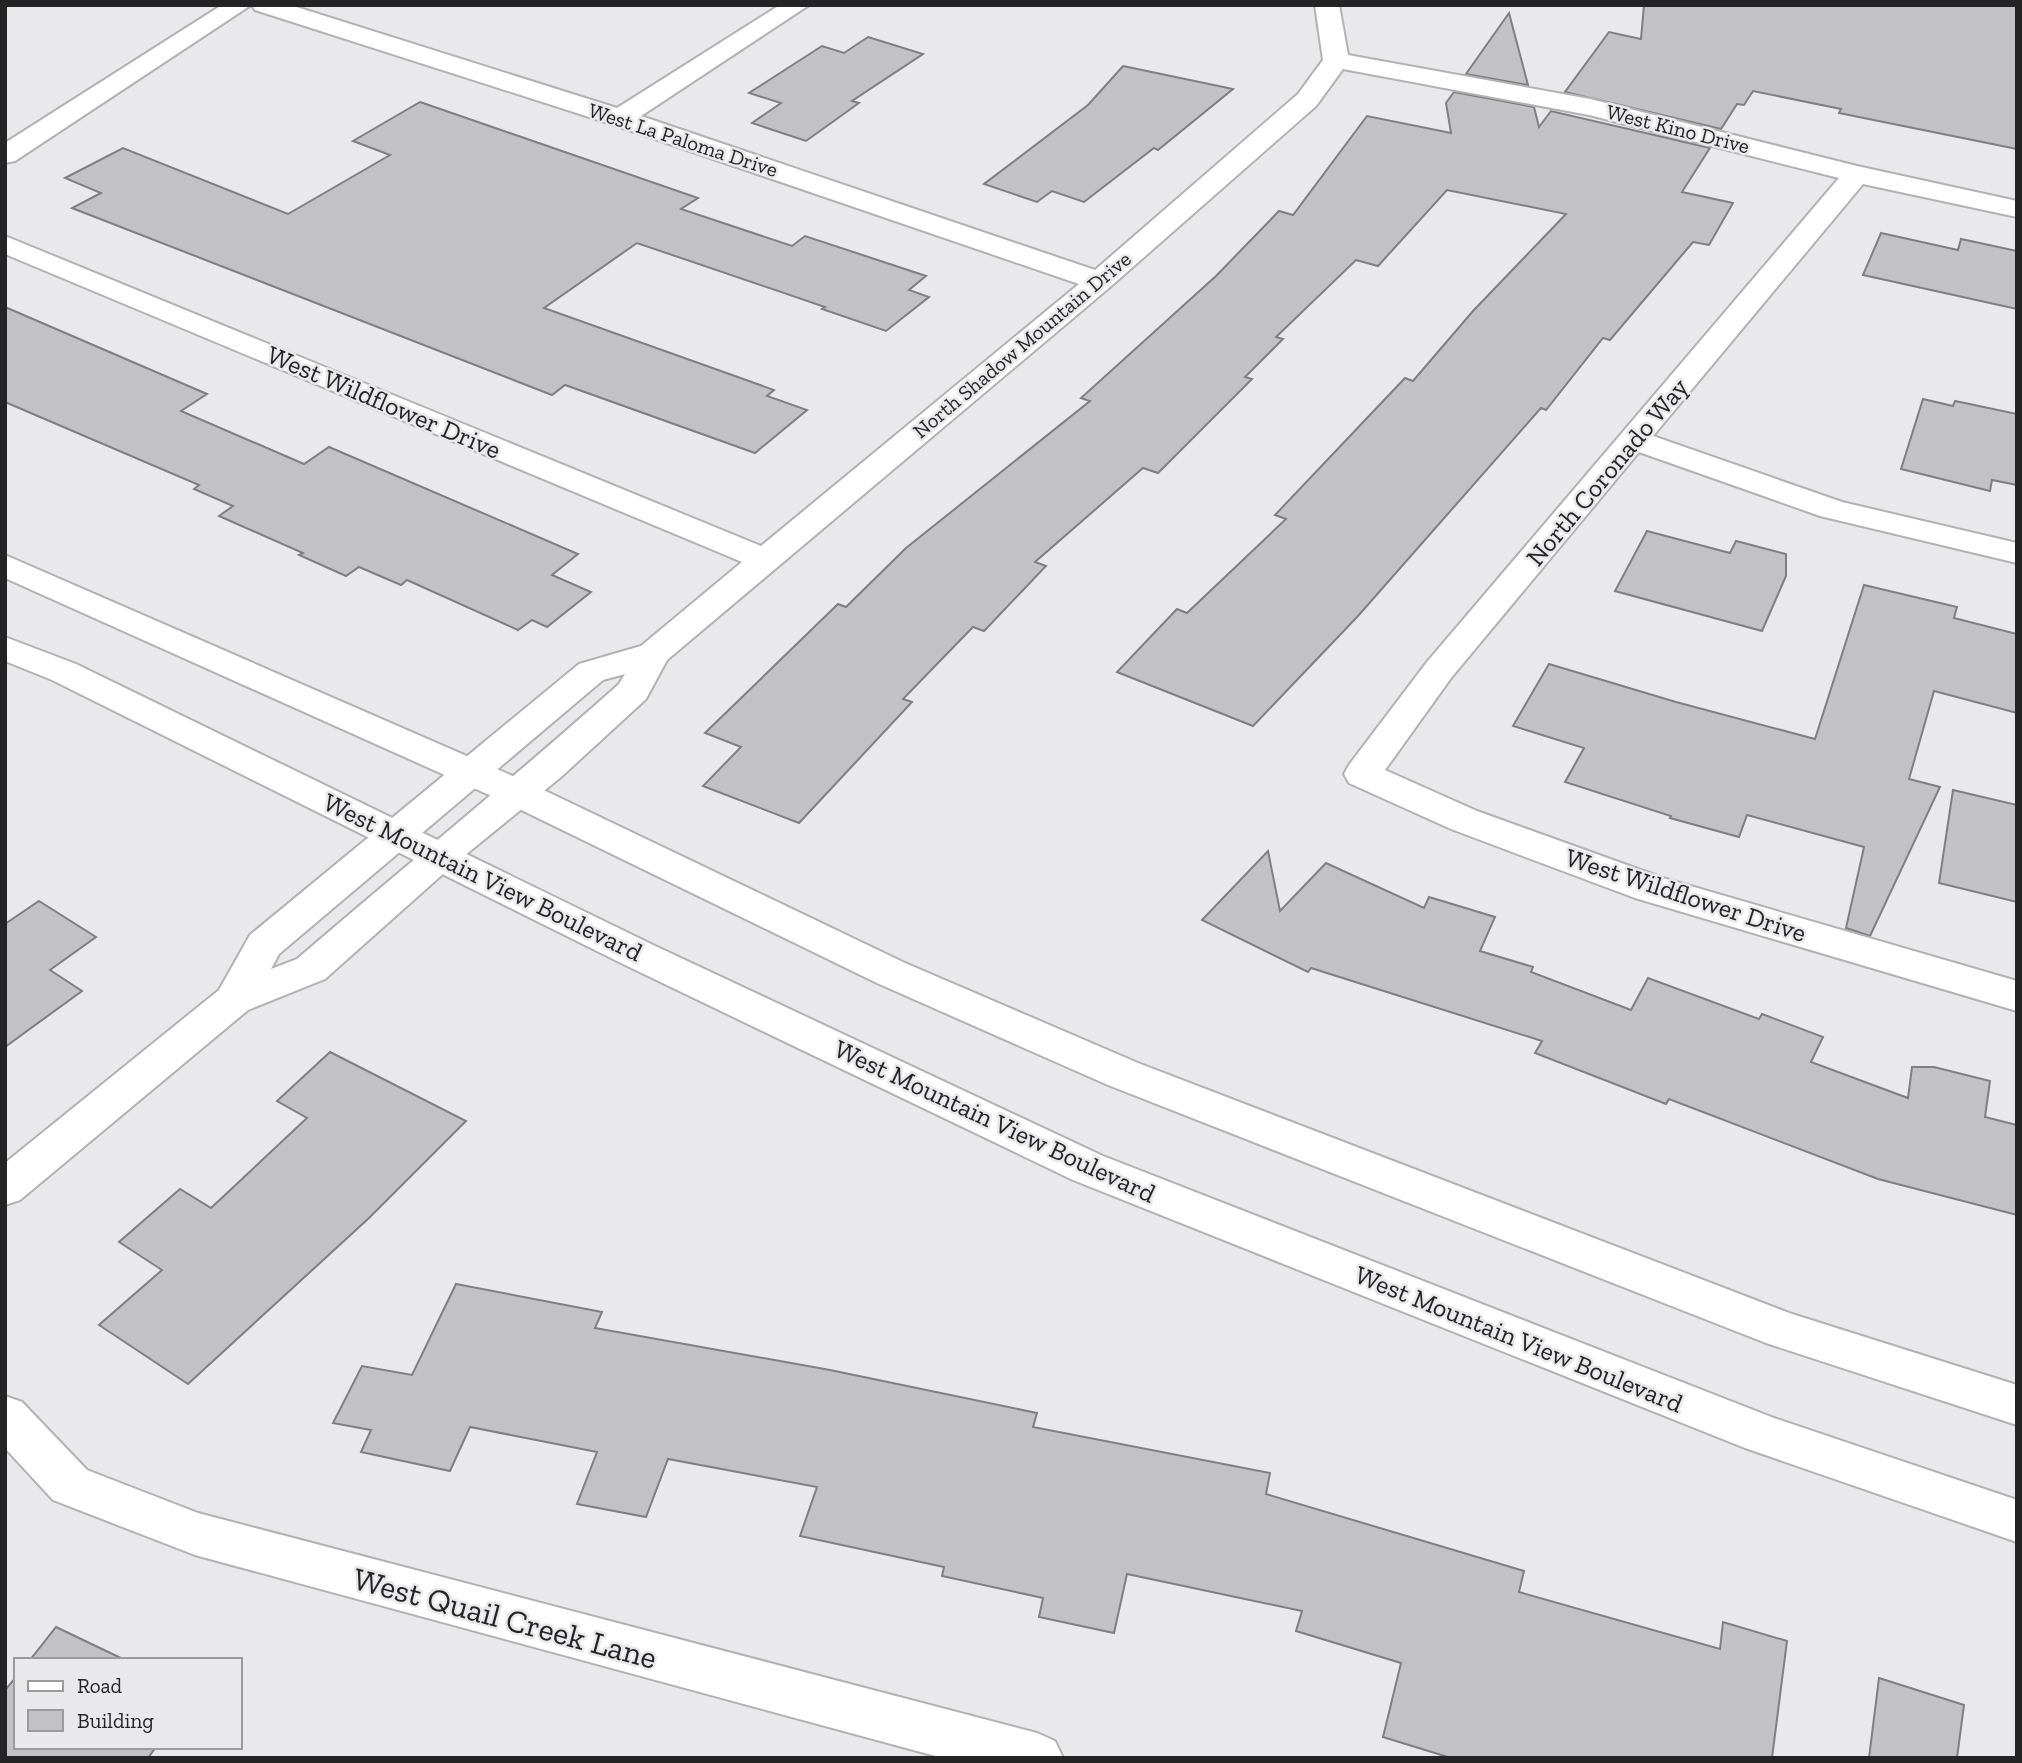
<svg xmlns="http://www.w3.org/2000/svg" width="2022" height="1763" viewBox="0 0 2022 1763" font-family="'Zilla Slab',serif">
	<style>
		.building { fill: #c2c1c4; stroke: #7f7f81; stroke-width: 2 }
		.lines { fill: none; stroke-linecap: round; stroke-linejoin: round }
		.street-casing { stroke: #b2b1b4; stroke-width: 4 }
		.secondary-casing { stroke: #b2b1b4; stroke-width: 4 }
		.street { fill: #fff; fill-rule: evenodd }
		.secondary { fill: #fff; fill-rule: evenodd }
		.labels { text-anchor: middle; stroke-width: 5; stroke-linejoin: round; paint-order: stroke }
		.far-street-label { font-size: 21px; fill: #252425; stroke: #e9e8eb }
		.street-label { font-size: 26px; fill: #252425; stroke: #e9e8eb }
		.near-street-label { font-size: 32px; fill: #252425; stroke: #e9e8eb }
	</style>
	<rect width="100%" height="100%" fill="#e9e8eb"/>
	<!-- building -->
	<g class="building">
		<path d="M1644 5H2017V149L1839 113 1841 109 1753 91 1744 105 1737 104 1721 129 1565 92 1609 32 1641 39Z"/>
		<path d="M1509 13 1528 85 1466 74Z"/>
		<path d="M868 37 923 54 852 101 859 103 806 141 752 123 781 103 749 93 822 46 844 53Z"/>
		<path d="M1123 66 1233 89 1158 150 1154 148 1084 202 1052 191 1037 202 984 184 1088 105Z"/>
		<path d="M1454 92 1534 107 1539 127 1551 111 1710 148 1682 192 1733 203 1709 245 1693 242 1610 340 1603 338 1546 410 1541 408 1358 616 1253 726 1117 672 1177 609 1187 613 1286 519 1275 515 1405 378 1413 381 1473 311 1566 214 1447 190 1378 266 1356 260 1276 337 1283 339 1245 377 1252 379 1158 473 1143 468 1035 562 1046 566 984 631 973 627 903 699 912 702 799 823 703 786 741 747 705 733 838 604 846 607 906 548 1090 401 1081 398 1216 276 1279 211 1293 215 1367 116 1451 133 1446 103Z"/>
		<path d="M420 102 698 198 681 209 792 246 805 236 926 276 909 290 929 297 886 331 822 309 825 307 637 243 544 308 774 390 767 396 807 410 755 453 565 385 552 395 72 208 101 193 65 178 123 148 288 214 390 155 353 141Z"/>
		<path d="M1881 233 1958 250 1961 239 2017 251V309L1863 275Z"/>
		<path d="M5 307 207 394 181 411 304 464 329 447 578 554 552 575 591 592 547 627 532 620 518 630 407 580 401 585 359 567 346 576 299 555 303 553 219 516 233 506 194 489 199 485 5 402Z"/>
		<path d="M1923 399 1953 406 1955 401 2017 414V485L1992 480 1990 491 1901 469Z"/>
		<path d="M1647 531 1730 553 1736 541 1786 554V576L1762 631 1615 591Z"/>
		<path d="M1864 585 1957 607 1954 618 2017 634V713L1934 691 1909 779 1940 787 1870 936 1846 928 1864 847 1747 815 1739 837 1670 818 1671 816 1565 782 1584 748 1513 726 1549 664 1676 702 1815 739Z"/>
		<path d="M1953 790 2017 805V902L1939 883Z"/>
		<path d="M1268 851 1280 911 1326 863 1424 908 1429 897 1495 917 1480 951 1533 967 1531 972 1631 1010 1648 978 1759 1019 1762 1014 1823 1037 1811 1062 1908 1098 1912 1067H1934L1990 1081 1985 1117 2017 1125V1215L1878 1179 1669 1099 1666 1104 1535 1053 1542 1041 1311 968 1308 972 1202 920Z"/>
		<path d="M39 901 96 937 50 970 82 991 5 1047V924Z"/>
		<path d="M330 1052 466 1121 369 1218 188 1384 99 1325 162 1270 119 1242 180 1189 211 1208 307 1118 277 1101Z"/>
		<path d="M456 1284 602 1312 595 1328 830 1370 1037 1413 1033 1427 1270 1473 1266 1494 1524 1571 1519 1592 1720 1649 1723 1622 1787 1641 1772 1758H1451L1383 1737 1401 1663 1296 1631 1302 1611 1127 1574 1114 1633 1039 1617 1043 1598 942 1576 944 1567 800 1536 817 1487 668 1459 646 1517 577 1504 597 1452 470 1427 450 1471 361 1452 371 1430 333 1423 362 1366 412 1375Z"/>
		<path d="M56 1627 125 1660H30Z"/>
		<path d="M16 1677V1747H156L148 1758H5V1690Z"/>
		<path d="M1879 1678 1964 1705 1957 1758H1869Z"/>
	</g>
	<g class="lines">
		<!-- street casing -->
		<g class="street-casing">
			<g id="street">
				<path d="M222 5H251L15 161 5 163V143Z"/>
				<path d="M252 5H290L617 108 780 5H809L641 116 1095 270 1298 94 1323 60 1315 5H1339L1348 55 1590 99 1857 166 2017 201V217L1863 184 1653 436 1842 502 2017 543V563L1820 516 1639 452 1451 678 1385 770 1477 811 1663 878 2017 981V1011L1635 898 1451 829 1349 783 1344 774 1349 765 1427 662 1839 178 1589 115 1343 69 1316 106 1110 287 667 660 646 699 561 777 453 865 325 979 248 1010 20 1200 5 1205V1163L219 990 250 935 579 664 641 646 742 562 5 254V236L761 546 1079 284 611 124 255 10ZM625 674 619 684C514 778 404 867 297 959L271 969 279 954 603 680Z"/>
				<path d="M5 1396 22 1402 87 1470 198 1513 1037 1733 1055 1741 1063 1758H943L195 1555 53 1500 5 1448Z"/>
			</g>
		</g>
		<!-- secondary casing -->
		<g class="secondary-casing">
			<g id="secondary">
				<path d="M5 555 531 784 905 963 1138 1063 1792 1314 2017 1385V1425L1766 1343 1108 1085 877 983 505 802 5 578Z"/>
				<path d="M5 637 76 664 651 944 1103 1156 1774 1418 2017 1500V1542L1745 1448 1073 1180 623 964 52 680 5 661Z"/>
			</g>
		</g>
		<!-- street -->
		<use href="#street" class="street"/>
		<!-- secondary -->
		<use href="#secondary" class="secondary"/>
	</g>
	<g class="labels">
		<!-- far-street labels -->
		<g class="far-street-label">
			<text transform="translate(1678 129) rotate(14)" y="7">West Kino Drive</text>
			<text transform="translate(683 140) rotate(18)" y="7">West La Paloma Drive</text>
			<text transform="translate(1022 345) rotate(-40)" y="7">North Shadow Mountain Drive</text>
		</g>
		<!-- street labels -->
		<g class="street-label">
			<text transform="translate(384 402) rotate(23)" y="9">West Wildflower Drive</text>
			<text transform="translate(1607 472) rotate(-50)" y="9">North Coronado Way</text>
			<text transform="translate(483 877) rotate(26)" y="9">West Mountain View Boulevard</text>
			<text transform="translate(1686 895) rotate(18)" y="9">West Wildflower Drive</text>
			<text transform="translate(995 1121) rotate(25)" y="9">West Mountain View Boulevard</text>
			<text transform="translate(1519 1339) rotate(22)" y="9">West Mountain View Boulevard</text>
		</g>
		<!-- near-street labels -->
		<g class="near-street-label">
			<text transform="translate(505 1618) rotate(15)" y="11">West Quail Creek Lane</text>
		</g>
	</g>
	<!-- border -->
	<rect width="2022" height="1763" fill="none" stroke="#252425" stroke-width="14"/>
	<!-- legend -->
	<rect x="14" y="1658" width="228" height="91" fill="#e9e8eb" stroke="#9b9a9c" stroke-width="2"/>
	<rect x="28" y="1681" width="35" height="10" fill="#ffffff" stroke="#9b9a9c" stroke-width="2"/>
	<text x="77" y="1693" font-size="21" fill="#252425">Road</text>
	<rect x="28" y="1710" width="35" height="21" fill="#c2c1c4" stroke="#9b9a9c" stroke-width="2"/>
	<text x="77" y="1728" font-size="21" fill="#252425">Building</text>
</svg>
